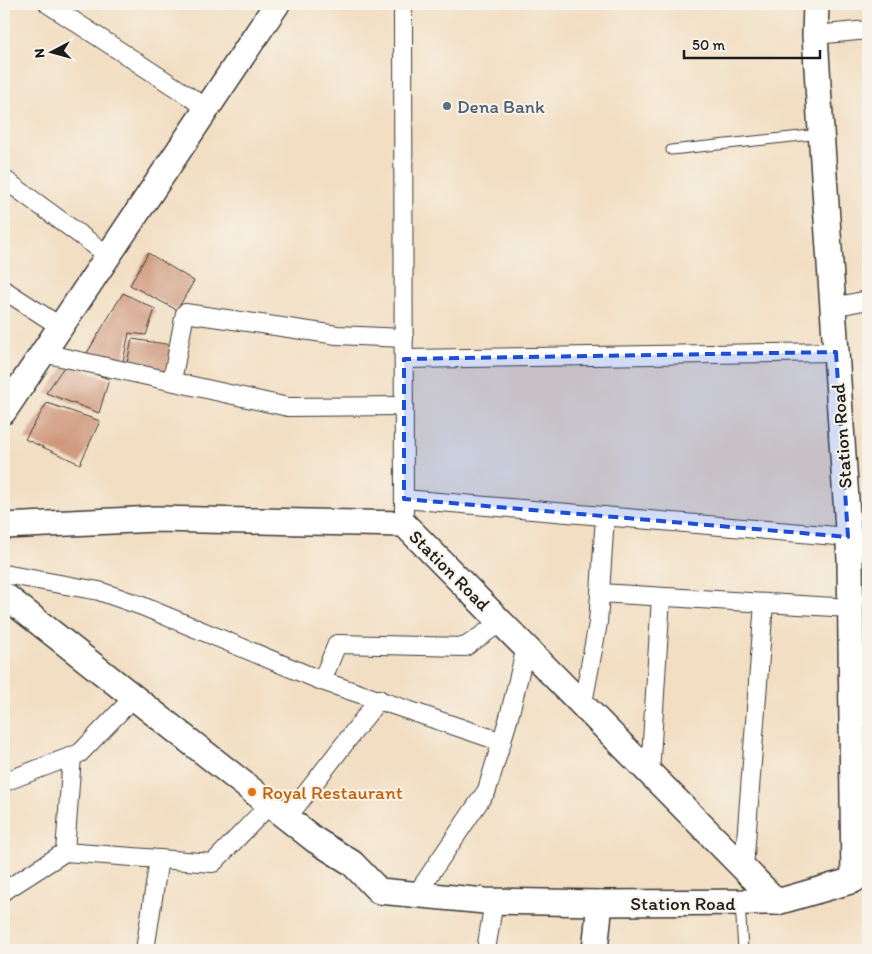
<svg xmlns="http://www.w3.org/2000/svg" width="872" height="954" viewBox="0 0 872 954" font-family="Itim,sans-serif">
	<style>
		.building { fill: #cf977c }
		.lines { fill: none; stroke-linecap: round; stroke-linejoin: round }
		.lane-casing { stroke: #3c3935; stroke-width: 11 }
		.street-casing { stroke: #3c3935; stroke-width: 20 }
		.secondary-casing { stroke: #3c3935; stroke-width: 28 }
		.lane { stroke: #fff; stroke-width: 9 }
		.street { stroke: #fff; stroke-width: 18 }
		.secondary { stroke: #fff; stroke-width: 25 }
		.marked { fill: #1d4ed8; fill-opacity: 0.2; stroke: #1d4ed8; stroke-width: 4; stroke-dasharray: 10 6; stroke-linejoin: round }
		.service-dot { fill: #5c6f8a; stroke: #f7f3e8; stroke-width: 2 }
		.food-dot { fill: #e8710a; stroke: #f7f3e8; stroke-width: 2 }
		.labels { text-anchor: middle; stroke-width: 4; stroke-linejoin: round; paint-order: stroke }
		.service-label { font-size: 19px; fill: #4e5e75; stroke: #f7f3e8; text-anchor: start }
		.street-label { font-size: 19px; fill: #1c1c1c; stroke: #f7f3e8 }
		.food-label { font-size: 19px; fill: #c56008; stroke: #f7f3e8; text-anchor: start }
	</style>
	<rect width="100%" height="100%" fill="#f7f3e8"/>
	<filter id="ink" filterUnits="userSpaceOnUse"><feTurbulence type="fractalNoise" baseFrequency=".02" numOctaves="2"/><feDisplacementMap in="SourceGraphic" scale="10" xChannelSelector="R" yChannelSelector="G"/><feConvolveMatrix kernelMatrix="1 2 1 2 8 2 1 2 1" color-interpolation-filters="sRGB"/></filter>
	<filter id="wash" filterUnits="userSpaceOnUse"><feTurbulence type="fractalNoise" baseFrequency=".0096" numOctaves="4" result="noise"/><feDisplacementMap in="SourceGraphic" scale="20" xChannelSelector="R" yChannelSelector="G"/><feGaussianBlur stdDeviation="1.12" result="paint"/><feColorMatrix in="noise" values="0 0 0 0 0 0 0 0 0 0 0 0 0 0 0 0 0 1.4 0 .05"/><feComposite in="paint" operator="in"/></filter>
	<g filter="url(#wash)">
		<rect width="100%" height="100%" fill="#f2dec2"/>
		<g id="blocks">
			<!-- building -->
			<g class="building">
				<path d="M148 253 194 281 177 310 130 285Z"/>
				<path d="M123 293 155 309 146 335 129 333 122 366 84 358Z"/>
				<path d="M132 339 172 345 165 377 126 368Z"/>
				<path d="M66 364 109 379 99 413 46 393Z"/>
				<path d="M47 403 100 421 80 464 25 439Z"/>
			</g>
		</g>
	</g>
	<g filter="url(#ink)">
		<use href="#blocks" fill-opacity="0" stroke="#3c3935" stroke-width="1"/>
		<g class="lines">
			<!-- lane casing -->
			<g class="lane-casing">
				<g id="lane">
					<path d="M671 150 820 134"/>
					<path d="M740 903 743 950"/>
				</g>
			</g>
			<!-- street casing -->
			<g class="street-casing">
				<g id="street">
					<path d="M48 4 207 108"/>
					<path d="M403 4 404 524"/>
					<path d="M815 35 868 30"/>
					<path d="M4 179 109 256"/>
					<path d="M4 290 61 327"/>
					<path d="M833 307 868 300"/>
					<path d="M43 353 288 407 404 406"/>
					<path d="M404 359 836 352"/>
					<path d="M172 381 185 313 337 335 404 338"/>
					<path d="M404 499 848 537"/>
					<path d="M4 574 99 591 142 606 322 681 502 742"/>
					<path d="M600 593 605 516"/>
					<path d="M322 681 337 644 465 647 501 622"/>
					<path d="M583 703 598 623 600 593 850 608"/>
					<path d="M650 774 661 597"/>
					<path d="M4 782 80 753 134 697"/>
					<path d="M287 818 379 699"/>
					<path d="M65 852 72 756"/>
					<path d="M744 868 764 603"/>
					<path d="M4 891 65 852 213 863 270 804"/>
					<path d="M416 895 487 790 509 717 526 647"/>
					<path d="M145 950 159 859"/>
					<path d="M486 950 494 901"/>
				</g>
			</g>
			<!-- secondary casing -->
			<g class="secondary-casing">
				<g id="secondary">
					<path d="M4 411 277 4"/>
					<path d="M4 526 156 519 404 524 777 902"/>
					<path d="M4 595 315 840 352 863 379 891 485 901 600 903 777 902 854 880 850 559 819 101 815 35 816 4"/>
					<path d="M595 950 600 903"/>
				</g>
			</g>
			<!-- lane -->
			<use href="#lane" class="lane"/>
			<!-- street -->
			<use href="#street" class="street"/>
			<!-- secondary -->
			<use href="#secondary" class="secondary"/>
		</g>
	</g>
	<!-- marked area -->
	<path class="marked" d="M836 352 848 537 404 499V359Z"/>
	<!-- markers -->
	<circle class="service-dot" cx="447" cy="106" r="5"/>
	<circle class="food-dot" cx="252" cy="792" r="5"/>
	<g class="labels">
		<!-- service labels -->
		<g class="service-label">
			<text x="457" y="113">Dena Bank</text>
		</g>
		<!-- street labels -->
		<g class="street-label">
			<text transform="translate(841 436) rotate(-94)" y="7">Station Road</text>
			<text transform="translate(450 570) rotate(45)" y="7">Station Road</text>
			<text x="683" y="910">Station Road</text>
		</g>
		<!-- food labels -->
		<g class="food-label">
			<text x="262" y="799">Royal Restaurant</text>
		</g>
	</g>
	<!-- margin -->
	<rect width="872" height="954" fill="none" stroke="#f7f3e8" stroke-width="20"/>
	<!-- north arrow -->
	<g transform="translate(52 52) rotate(264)" stroke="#f7f3e8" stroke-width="4" paint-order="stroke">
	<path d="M0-4L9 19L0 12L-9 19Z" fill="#1c1c1c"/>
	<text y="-8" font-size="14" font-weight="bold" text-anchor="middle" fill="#1c1c1c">N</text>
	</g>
	<!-- scale -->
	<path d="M684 50v8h136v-8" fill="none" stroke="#1c1c1c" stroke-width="2.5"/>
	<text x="692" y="50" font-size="15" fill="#1c1c1c" stroke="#f7f3e8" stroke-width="4" paint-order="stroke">50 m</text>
</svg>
